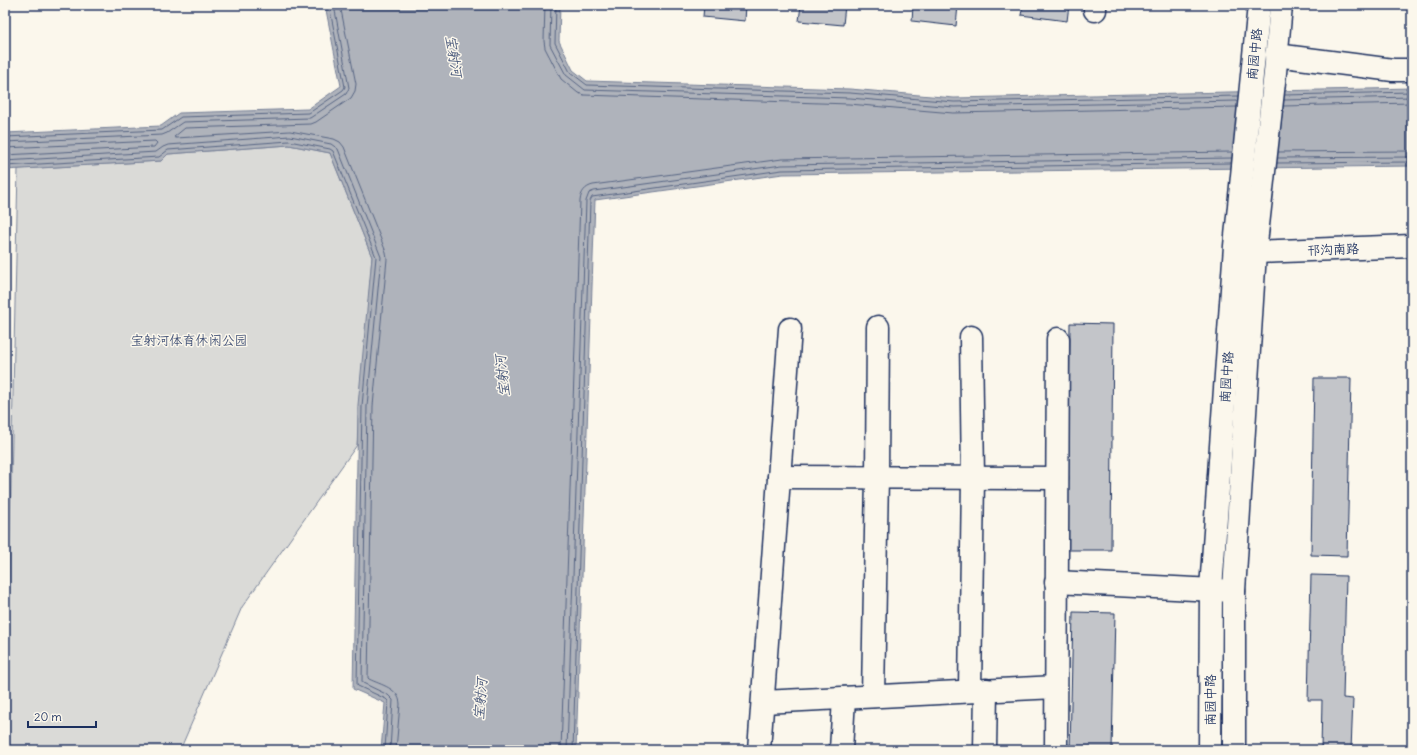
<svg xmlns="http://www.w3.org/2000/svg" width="1417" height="755" viewBox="0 0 1417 755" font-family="Delius,'LXGW WenKai TC',sans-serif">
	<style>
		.green { fill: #dadad7; stroke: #7a849a }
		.water { fill: #afb3bb; stroke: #747e96 }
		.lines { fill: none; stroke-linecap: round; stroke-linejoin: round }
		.shore { stroke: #566483; stroke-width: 1 }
		.building { fill: #c3c5c9; stroke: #1b2f5e }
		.street-casing { stroke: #1b2f5e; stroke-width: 25 }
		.secondary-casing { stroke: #1b2f5e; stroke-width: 25 }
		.street { stroke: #fbf7ec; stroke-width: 22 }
		.secondary { stroke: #fbf7ec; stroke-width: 22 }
		.labels { text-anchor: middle; stroke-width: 3; stroke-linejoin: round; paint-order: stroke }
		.street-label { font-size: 13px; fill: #1b2f5e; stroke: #fbf7ec }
		.park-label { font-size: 13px; fill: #415176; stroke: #fbf7ec }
		.water-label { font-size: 14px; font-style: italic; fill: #47577a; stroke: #fbf7ec }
	</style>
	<rect width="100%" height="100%" fill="#fbf7ec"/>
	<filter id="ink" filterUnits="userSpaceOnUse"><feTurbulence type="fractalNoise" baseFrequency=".025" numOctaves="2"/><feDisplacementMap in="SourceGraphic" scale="8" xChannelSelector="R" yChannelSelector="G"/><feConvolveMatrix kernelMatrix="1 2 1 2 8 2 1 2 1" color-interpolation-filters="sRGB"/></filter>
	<g filter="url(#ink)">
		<!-- green -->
		<path class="green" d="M289 145 330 153 372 257 357 445 242 607 180 750H5V647L8 619 18 169 161 161 168 154Z"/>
		<!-- water -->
		<path class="water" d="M325 5H560L559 41 573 70 587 81 850 89 954 98 1412 88V166L783 174 595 200 576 750H381L385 703 353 689 358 405 372 257 330 153 289 145 168 154 161 161 5 170V133L161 126 179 113 308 109 341 86Z"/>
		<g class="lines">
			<!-- shore -->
			<g class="shore">
				<path d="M340 5 356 84 355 91 351 98 316 122 311 124 185 128 174 137 176 138 290 131 334 139 340 142 344 147 386 252 387 259 373 406 368 678 369 679C381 685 399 688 400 704L396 750"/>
				<path d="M545 5 544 41 545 48 561 79 578 93 584 95 849 104 953 113 1237 107"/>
				<path d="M551 5 550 45 566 75 585 90 850 98 954 107 1237 101"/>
				<path d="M556 5 555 43 570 72 587 85 850 93 954 102 1238 96"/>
				<path d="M1285 95 1412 92"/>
				<path d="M1284 100 1412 97"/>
				<path d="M1283 106 1412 103"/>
				<path d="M5 137 162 130 181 117 309 113 343 90 345 87 329 5"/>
				<path d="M5 142 162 135 167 133 183 122 310 118 346 94 349 88 334 5"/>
				<path d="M5 148 155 141 157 143 154 147 5 155"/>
				<path d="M1278 152 1412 151"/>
				<path d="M1278 158 1412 157"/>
				<path d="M5 161 156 152 163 147 168 145 290 136 331 144 338 149 381 257 367 406 362 681 363 683 388 695 393 700 390 750"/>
				<path d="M1277 163 1412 162"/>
				<path d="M5 166 159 157 168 150 289 141 330 149 333 151 376 257 362 406 357 685 358 686 386 699 388 701 385 750"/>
				<path d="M561 750 580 201C581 192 585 187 593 185L782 159 1232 152"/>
				<path d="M567 750 586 201 589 193 594 191 782 165 1232 158"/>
				<path d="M573 750 590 201 592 197 782 170 1231 163"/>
			</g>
		</g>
		<!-- building -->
		<g class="building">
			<path d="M704 5H746L745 21 703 17Z"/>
			<path d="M801 5H845L843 25 799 21Z"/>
			<path d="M913 5H958L956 26 912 21Z"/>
			<path d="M1023 5H1069L1067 21 1021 15Z"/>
			<path d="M1070 323 1113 324 1111 550H1068Z"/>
			<path d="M1314 378H1351L1347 556 1311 555Z"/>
			<path d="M1311 575 1346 576 1343 698 1353 699 1351 750H1321L1322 700H1308Z"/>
			<path d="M1073 612 1115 613 1112 750H1070Z"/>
		</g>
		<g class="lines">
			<!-- street casing -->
			<g class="street-casing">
				<g id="street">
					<path d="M1095 10V5"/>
					<path d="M1276 55 1393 70H1412"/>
					<path d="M779 477 1057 478"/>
					<path d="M1056 582 1234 591"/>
					<path d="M970 691 973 478 971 337"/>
					<path d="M873 696 877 477 878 327"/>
					<path d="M763 702 1056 687"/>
					<path d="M759 750 790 329"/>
					<path d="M841 750 844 698"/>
					<path d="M985 750 986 690"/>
					<path d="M1056 750 1058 339"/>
				</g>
			</g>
			<!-- secondary casing -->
			<g class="secondary-casing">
				<g id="secondary">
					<path d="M1255 252 1412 246"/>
					<path d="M1210 750 1211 589 1235 246 1259 5"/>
					<path d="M1234 750V591L1255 252 1275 73 1281 5"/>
				</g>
			</g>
			<!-- street -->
			<use href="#street" class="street"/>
			<!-- secondary -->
			<use href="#secondary" class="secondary"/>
		</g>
	</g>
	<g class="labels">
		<!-- street labels -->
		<g class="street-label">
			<text transform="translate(1254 54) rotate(-84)" y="5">南园中路</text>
			<text transform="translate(1333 249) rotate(-2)" y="5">邗沟南路</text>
			<text transform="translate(1226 377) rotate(-86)" y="5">南园中路</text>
			<text transform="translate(1210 700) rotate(-90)" y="5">南园中路</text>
		</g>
		<!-- park labels -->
		<g class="park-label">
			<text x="189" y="345">宝射河体育休闲公园</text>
		</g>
		<!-- water labels -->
		<g class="water-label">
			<text transform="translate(454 56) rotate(81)" y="5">宝射河</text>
			<text transform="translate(502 376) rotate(-96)" y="5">宝射河</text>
			<text transform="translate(480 699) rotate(-85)" y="5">宝射河</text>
		</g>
	</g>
	<!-- margin -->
	<rect width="1417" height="755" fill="none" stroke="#fbf7ec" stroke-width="20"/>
	<rect x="10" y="10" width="1397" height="735" fill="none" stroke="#1b2f5e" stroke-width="1.5" filter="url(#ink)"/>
	<!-- scale -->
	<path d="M28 721v6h68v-6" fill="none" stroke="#1b2f5e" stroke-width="2"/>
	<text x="34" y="721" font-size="12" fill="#1b2f5e" stroke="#fbf7ec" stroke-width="3" paint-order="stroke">20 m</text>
</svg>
